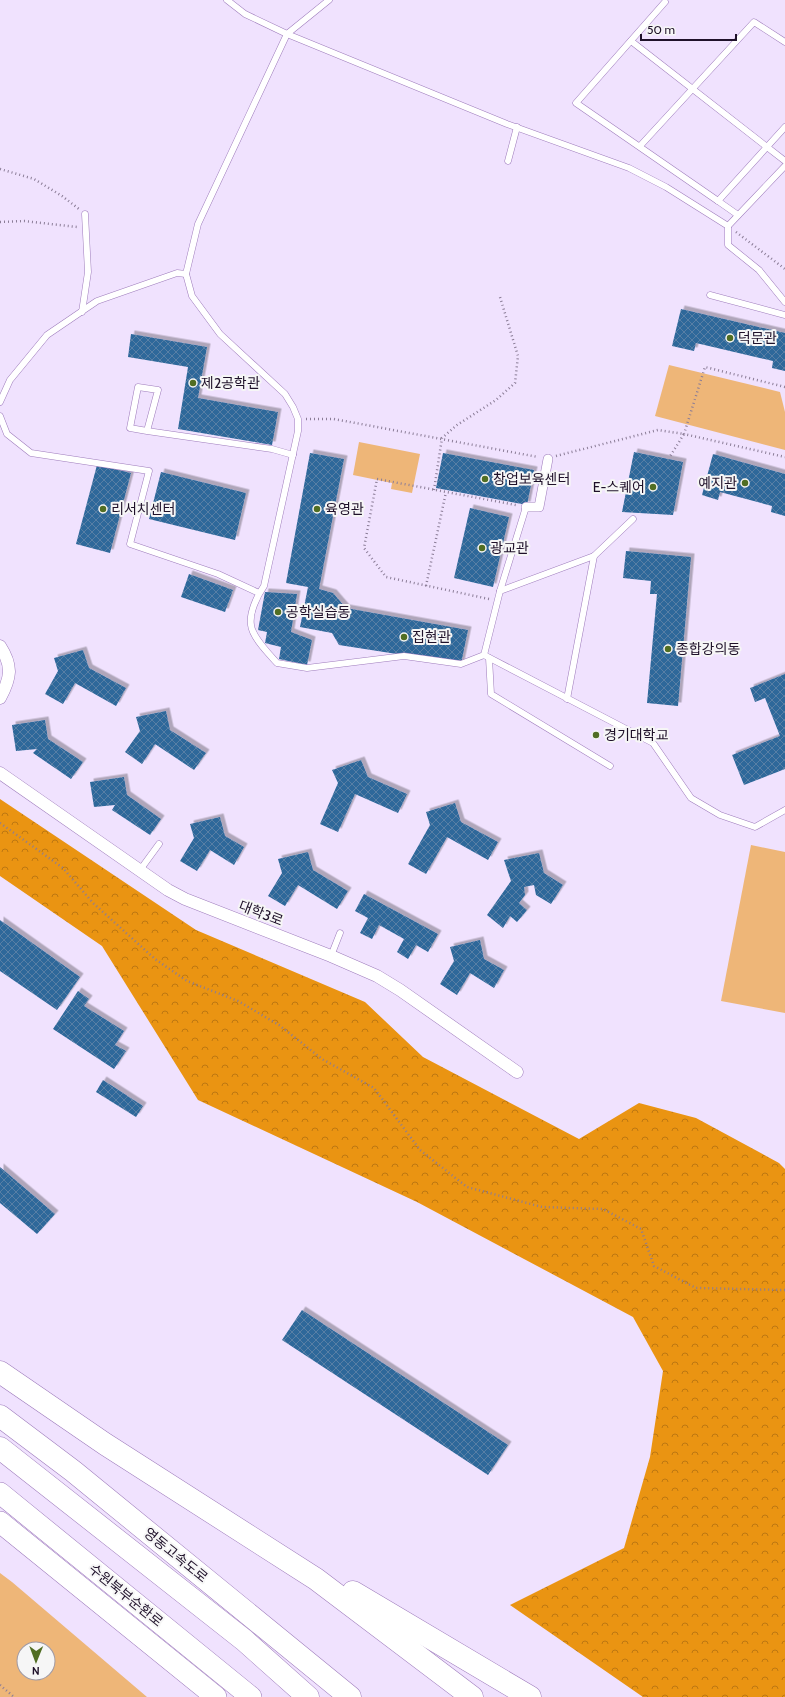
<svg xmlns="http://www.w3.org/2000/svg" width="785" height="1697" viewBox="0 0 785 1697" font-family="Cabin,'Noto Sans KR',sans-serif">
	<style>
		.forest { fill: url(#forest-crowns) }
		.park { fill: #eeb678; fill-rule: evenodd }
		.building { fill: url(#building-cross-hatch); filter: url(#shadow) }
		.lines { fill: none; stroke-linecap: round; stroke-linejoin: round }
		.service-casing { stroke: #9e7cbc; stroke-width: 7 }
		.pedestrian-casing { stroke: #9e7cbc; stroke-width: 10 }
		.minor-casing { stroke: #9e7cbc; stroke-width: 13 }
		.trunk-casing { stroke: #9e7cbc; stroke-width: 22 }
		.motorway-casing { stroke: #9e7cbc; stroke-width: 23 }
		.path { stroke: #8b7d97; stroke-width: 2.5; stroke-dasharray: 1 3; stroke-linecap: butt }
		.service { stroke: #fff; stroke-width: 6 }
		.pedestrian { stroke: #fff; stroke-width: 9 }
		.minor { stroke: #fff; stroke-width: 12 }
		.trunk { stroke: #fff; stroke-width: 21 }
		.motorway { stroke: #fff; stroke-width: 22 }
		.poi-dot { fill: #516e23; stroke: #f6f6f6; stroke-width: 1.5 }
		.labels { text-anchor: middle; stroke-width: 4; stroke-linejoin: round; paint-order: stroke }
		.poi-label { font-size: 14px; fill: #1f112a; stroke: #f6f6f6; text-anchor: start }
		.street-label { font-size: 14px; fill: #1f112a; stroke: #f6f6f6 }
	</style>
	<defs>
		<pattern id="forest-crowns" width="20" height="18" patternUnits="userSpaceOnUse"><rect width="20" height="18" fill="#ea9412"/><path d="M2 6a3 3 0 1 1 6 0M12 15a3 3 0 1 1 6 0" fill="none" stroke="#bd7711"/></pattern>
		<pattern id="building-cross-hatch" width="8" height="8" patternUnits="userSpaceOnUse"><rect width="8" height="8" fill="#2d679a"/><path d="M0 0l8 8M0 8l8-8" fill="none" stroke="#587fa5"/></pattern>
		<filter id="shadow"><feDropShadow dx="3.5" dy="-3.5" stdDeviation="0" flood-color="#0004"/></filter>
	</defs>
	<rect width="100%" height="100%" fill="#f0e2fe"/>
	<!-- forest -->
	<path class="forest" d="M0 799 196 930 365 1002 423 1057 579 1139 639 1103 696 1118 779 1163 785 1169V1697H643L510 1605 624 1548 650 1457 663 1371 633 1317 417 1202 198 1100 102 946 0 876Z"/>
	<!-- park -->
	<g class="park">
		<path d="M669 365 780 392 785 412V450L655 416Z"/>
		<path d="M359 442 420 454 412 493 391 489 392 483 353 475Z"/>
		<path d="M751 845 785 852V1013L721 1001Z"/>
		<path d="M0 1573 12 1582 147 1697H0ZM24 1649H48V1673H24Z"/>
	</g>
	<!-- building -->
	<g class="building">
		<path d="M681 309 785 333V371L772 368 773 361 696 343 694 351 672 346Z"/>
		<path d="M131 334 207 347 198 398 278 412 272 445 178 429 188 367 128 357Z"/>
		<path d="M634 452 683 462 673 515 622 512Z"/>
		<path d="M310 453 344 459 319 589 333 593 346 608 468 630 461 664 339 645 332 633 300 627 308 587 286 583Z"/>
		<path d="M443 453 534 470 527 505 436 488Z"/>
		<path d="M713 454 785 474V516L771 512 772 506 720 492 718 500 702 495Z"/>
		<path d="M97 465 131 473 110 553 76 544Z"/>
		<path d="M161 472 246 493 235 540 149 519Z"/>
		<path d="M470 508 509 517 493 587 454 578Z"/>
		<path d="M626 551 691 557 678 706 647 703 657 594H650L651 581 623 578Z"/>
		<path d="M189 574 233 590 225 612 181 597Z"/>
		<path d="M265 592 297 594 291 632 312 640 307 665 279 659 281 647 265 643 267 632 258 630Z"/>
		<path d="M83 650 89 668 126 688 116 706 75 683 63 704 45 694 58 671 54 658Z"/>
		<path d="M785 674V769L744 785 732 755 780 736 765 698 755 702 750 688Z"/>
		<path d="M166 711 170 730 206 753 194 770 155 744 142 764 125 752 140 731 136 717Z"/>
		<path d="M45 720 48 739 83 762 71 779 33 753 37 749 16 751 12 725Z"/>
		<path d="M361 760 368 777 407 794 398 813 355 794 338 832 320 824 338 783 332 770Z"/>
		<path d="M124 777 127 795 161 819 150 835 112 810 115 805 94 807 90 782Z"/>
		<path d="M455 803 461 822 498 842 488 860 447 837 426 874 408 864 430 825 426 812Z"/>
		<path d="M220 817 225 836 244 847 234 865 210 850 197 871 180 861 194 838 190 824Z"/>
		<path d="M308 852 313 870 348 891 337 909 298 885 285 906 268 896 282 873 278 859Z"/>
		<path d="M539 853 544 873 563 885 551 904 536 895 534 885 524 887 525 895 519 903 527 910 517 922 510 916 503 928 487 915 511 881 504 860Z"/>
		<path d="M364 894 438 934 428 952 416 945 408 959 397 952 404 939 379 925 372 939 360 933 368 918 355 911Z"/>
		<path d="M0 920 80 977 57 1010 0 971Z"/>
		<path d="M480 940 484 959 504 970 494 988 470 973 457 995 440 984 454 961 450 947Z"/>
		<path d="M78 991 89 999 84 1006 124 1031 115 1045 126 1051 114 1069 53 1029Z"/>
		<path d="M103 1080 143 1106 136 1117 96 1092Z"/>
		<path d="M0 1167 55 1214 37 1234 0 1203Z"/>
		<path d="M302 1310 508 1445 488 1475 282 1340Z"/>
	</g>
	<g class="lines">
		<!-- service casing -->
		<g class="service-casing">
			<g id="service">
				<path d="M227 0 245 14 287 34 507 124 629 168 666 187 728 226 785 166"/>
				<path d="M329 0 287 34 198 224 186 274 192 296 220 334 285 394 293 407 298 419V431L264 586C257 596 249 613 251 625 252 637 269 654 277 663L307 668 404 656 461 664 484 655 653 743 691 798 720 815 755 827 785 810"/>
				<path d="M665 2 576 103 718 201 785 127"/>
				<path d="M631 41 785 161"/>
				<path d="M640 146 754 22 785 42"/>
				<path d="M508 161 517 127"/>
				<path d="M718 201 738 215"/>
				<path d="M728 226V245L759 270 785 302"/>
				<path d="M710 295 785 315"/>
				<path d="M82 312 88 272 85 214"/>
				<path d="M0 402 10 380 47 335 97 301 177 273 186 274"/>
				<path d="M0 416 7 434 31 453 149 471 130 544 218 574 259 593"/>
				<path d="M147 431 158 390 138 387 130 428 147 431 272 449 293 455"/>
				<path d="M500 591 526 507"/>
				<path d="M484 655 500 591 594 556 633 519"/>
				<path d="M489 658 491 694 610 766"/>
				<path d="M567 699 594 556"/>
				<path d="M140 870 159 844"/>
				<path d="M331 956 340 933"/>
			</g>
		</g>
		<!-- pedestrian casing -->
		<g class="pedestrian-casing">
			<path id="pedestrian" d="M526 507H539L548 459"/>
		</g>
		<!-- minor casing -->
		<g class="minor-casing">
			<g id="minor">
				<path d="M0 646C13 666 11 678 0 698"/>
				<path d="M0 773 168 890 185 899 331 956 377 976 400 990 517 1072"/>
			</g>
		</g>
		<!-- trunk casing -->
		<g class="trunk-casing">
			<g id="trunk">
				<path d="M0 1493 251 1697"/>
				<path d="M0 1522 216 1697"/>
			</g>
		</g>
		<!-- motorway casing -->
		<g class="motorway-casing">
			<g id="motorway">
				<path d="M0 1372 105 1444 316 1579 472 1697"/>
				<path d="M0 1416 73 1471 350 1697"/>
				<path d="M0 1448 244 1640 308 1697"/>
				<path d="M353 1592 530 1697"/>
			</g>
		</g>
		<!-- path -->
		<g class="path">
			<path d="M0 169 34 179 62 196 79 209"/>
			<path d="M0 222 24 221 77 227"/>
			<path d="M736 232 785 269"/>
			<path d="M785 387 705 367 684 434 785 457"/>
			<path d="M306 419H334L538 457"/>
			<path d="M556 456 658 430 684 434 669 458"/>
			<path d="M434 490 442 438 457 425 496 400 515 383 518 356 500 297"/>
			<path d="M426 586 446 492"/>
			<path d="M489 599 386 577 364 548 377 479 516 505"/>
			<path d="M0 823 63 868 93 903 155 959 187 981 238 1001 279 1025 322 1059 374 1088 420 1150 467 1187 542 1207 603 1209 641 1229 654 1266 696 1288 785 1290"/>
			<path d="M0 1685 14 1697"/>
		</g>
		<!-- service -->
		<use href="#service" class="service"/>
		<!-- pedestrian -->
		<use href="#pedestrian" class="pedestrian"/>
		<!-- minor -->
		<use href="#minor" class="minor"/>
		<!-- trunk -->
		<use href="#trunk" class="trunk"/>
		<!-- motorway -->
		<use href="#motorway" class="motorway"/>
	</g>
	<!-- markers -->
	<g class="poi-dot">
		<circle cx="730" cy="338" r="4"/>
		<circle cx="193" cy="383" r="4"/>
		<circle cx="485" cy="479" r="4"/>
		<circle cx="745" cy="483" r="4"/>
		<circle cx="653" cy="487" r="4"/>
		<circle cx="103" cy="509" r="4"/>
		<circle cx="317" cy="509" r="4"/>
		<circle cx="482" cy="548" r="4"/>
		<circle cx="278" cy="612" r="4"/>
		<circle cx="404" cy="637" r="4"/>
		<circle cx="668" cy="649" r="4"/>
		<circle cx="596" cy="735" r="4"/>
	</g>
	<g class="labels">
		<!-- poi labels -->
		<g class="poi-label">
			<text x="738" y="343">덕문관</text>
			<text x="201" y="388">제2공학관</text>
			<text x="493" y="484">창업보육센터</text>
			<text x="737" y="488" text-anchor="end">예지관</text>
			<text x="645" y="492" text-anchor="end">E-스퀘어</text>
			<text x="111" y="514">리서치센터</text>
			<text x="325" y="514">육영관</text>
			<text x="490" y="553">광교관</text>
			<text x="286" y="617">공학실습동</text>
			<text x="412" y="642">집현관</text>
			<text x="676" y="654">종합강의동</text>
			<text x="604" y="740">경기대학교</text>
		</g>
		<!-- street labels -->
		<g class="street-label">
			<text transform="translate(261 913) rotate(21)" y="5">대학3로</text>
			<text transform="translate(176 1555) rotate(39)" y="5">영동고속도로</text>
			<text transform="translate(126 1595) rotate(39)" y="5">수원북부순환로</text>
		</g>
	</g>
	<!-- north arrow -->
	<g transform="translate(36 1661) rotate(181)"><circle r="19" fill="#f6f6f6" stroke="#a09aa4"/>
	<path d="M0-3L7 15L0 10L-7 15Z" fill="#516e23"/>
	<text y="-6" font-size="11" font-weight="bold" text-anchor="middle" fill="#1f112a">N</text>
	</g>
	<!-- scale -->
	<path d="M641 34v6h95v-6" fill="none" stroke="#1f112a" stroke-width="2"/>
	<text x="647" y="34" font-size="12" fill="#1f112a" stroke="#f6f6f6" stroke-width="3" paint-order="stroke">50 m</text>
</svg>
